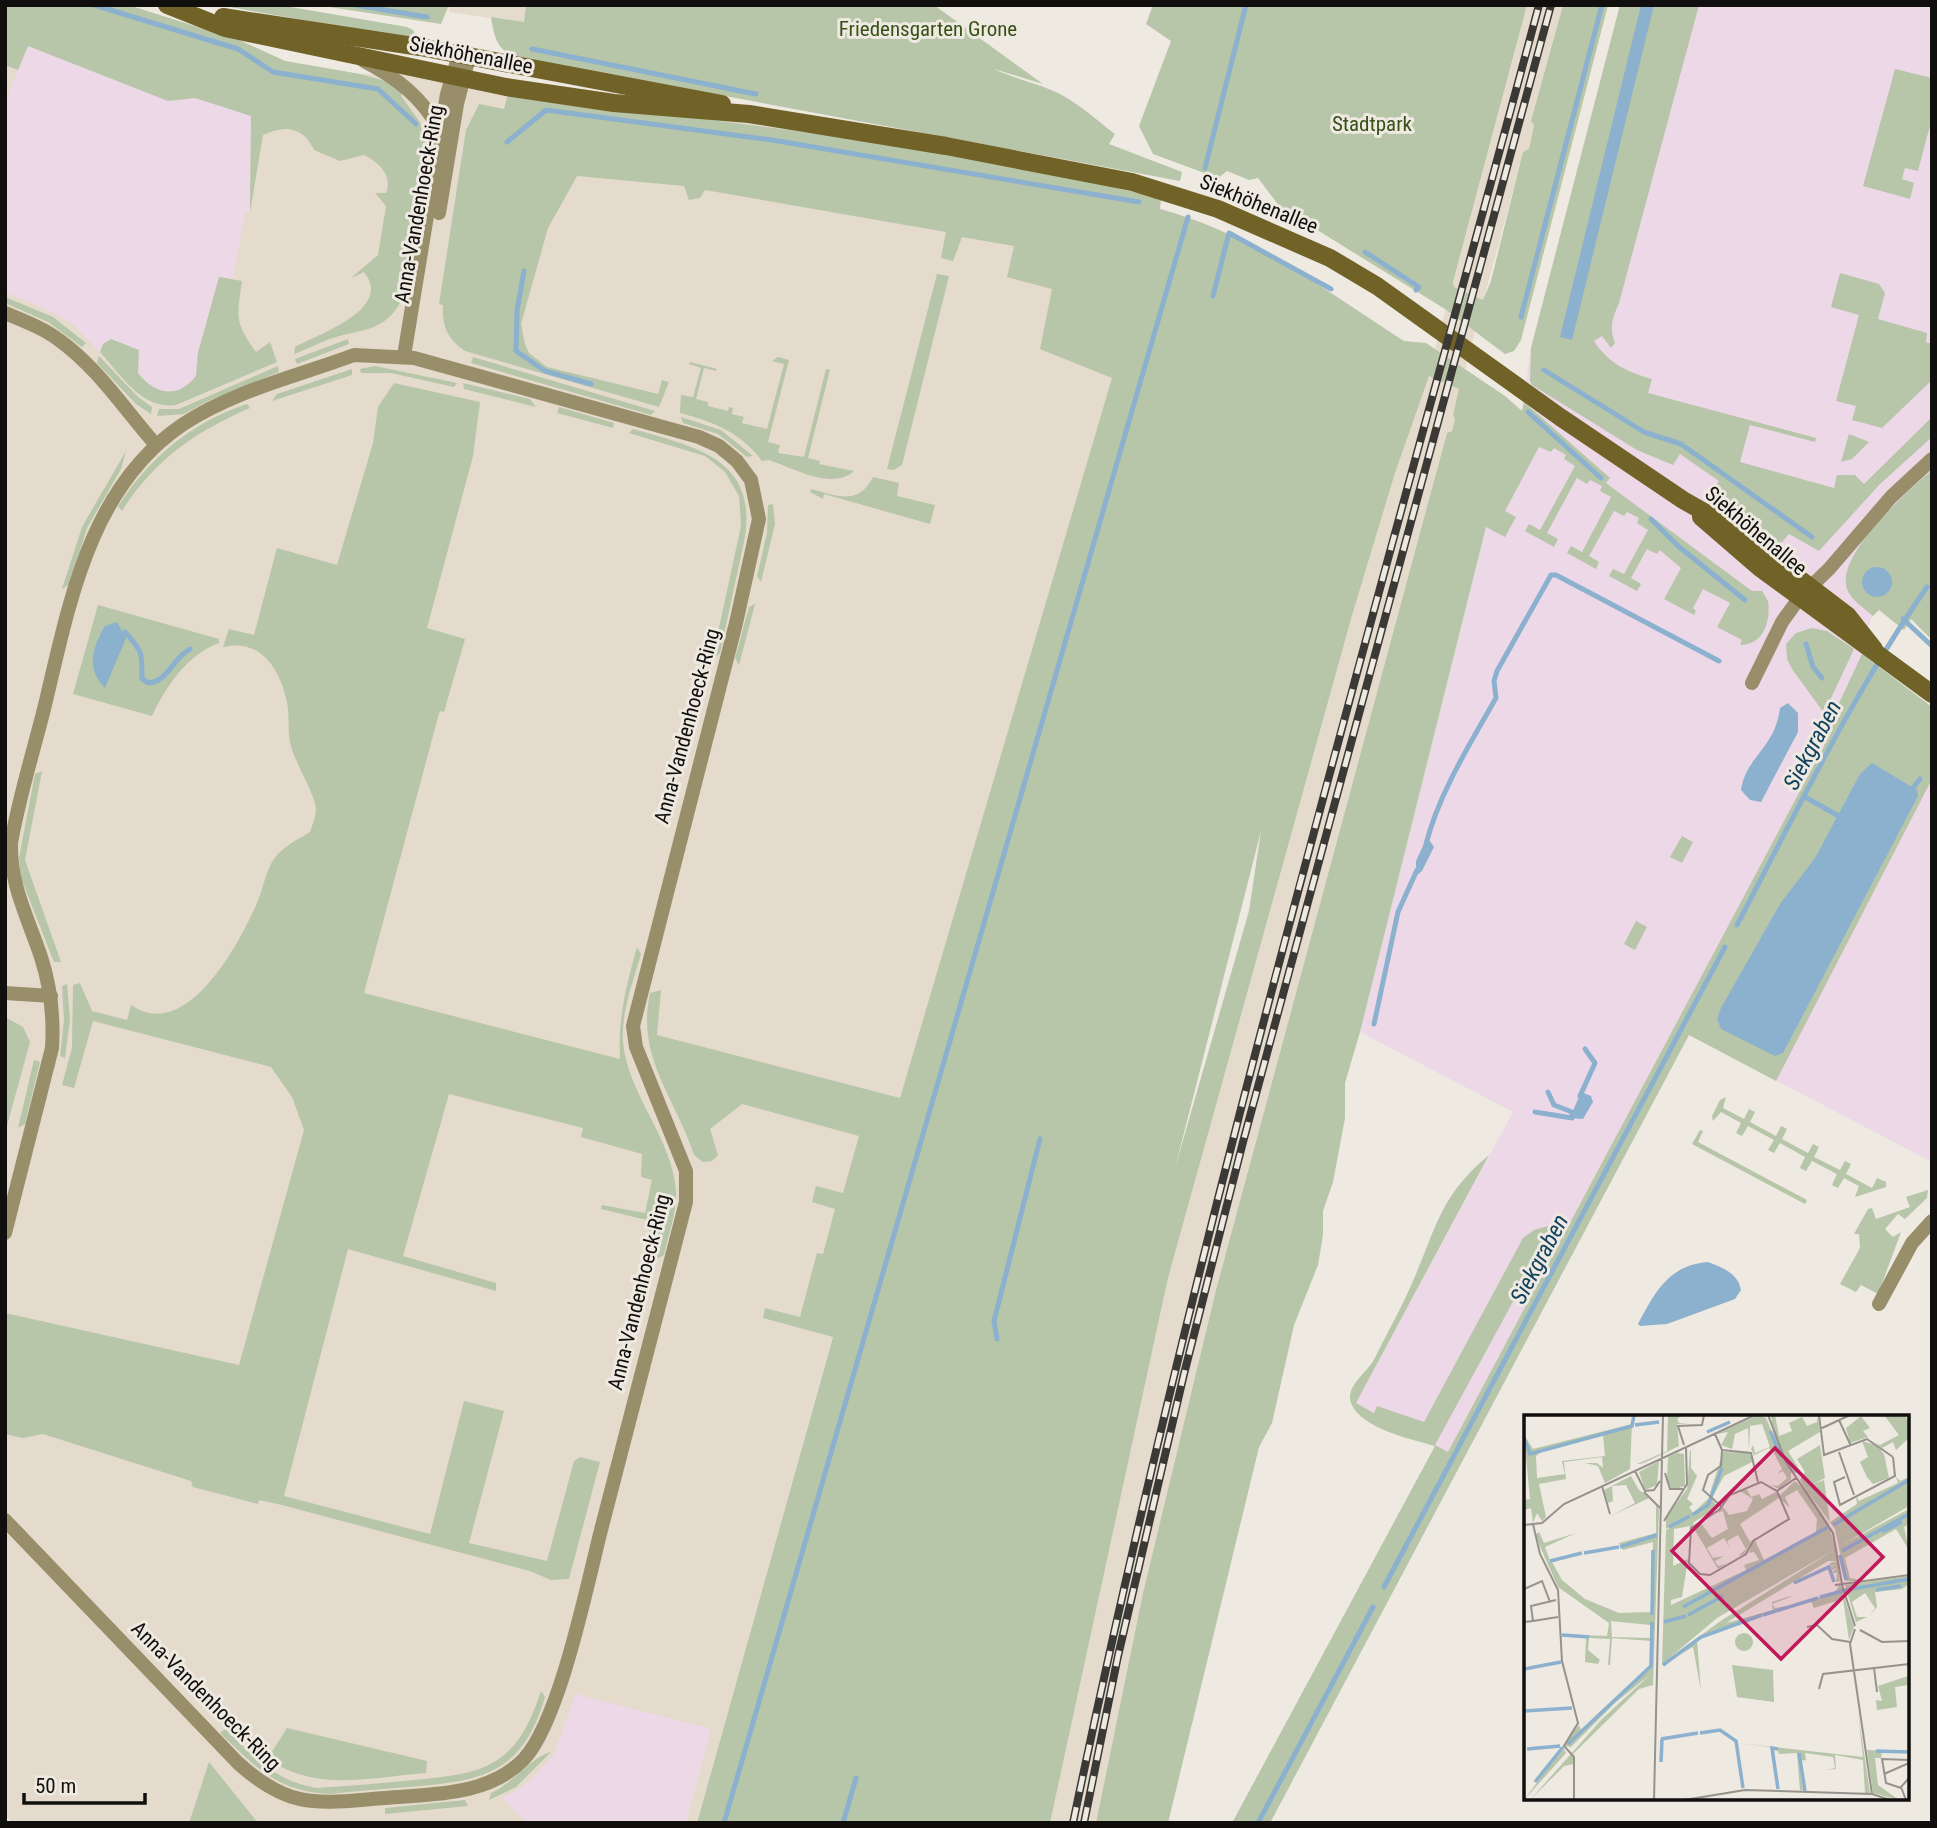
<svg xmlns="http://www.w3.org/2000/svg" width="1937" height="1828" viewBox="0 0 1937 1828" font-family="'Roboto Condensed',sans-serif">
	<style>
		.built { fill: #e4dbcd }
		.industrial { fill: #edd8e8 }
		.green { fill: #b7c5a9; fill-rule: evenodd }
		.water { fill: #8bb1ce }
		.lines { fill: none; stroke-linecap: round; stroke-linejoin: round }
		.stream { stroke: #8bb1ce; stroke-width: 5 }
		.street { stroke: #988e69; stroke-width: 14 }
		.secondary { stroke: #716227; stroke-width: 18 }
		.rail-casing { stroke: #3b3936; stroke-width: 8 }
		.rail { stroke: #eee9e1; stroke-width: 5; stroke-dasharray: 16; stroke-linecap: butt }
		.labels { text-anchor: middle; stroke-width: 6; stroke-linejoin: round; paint-order: stroke }
		.park-label { font-size: 21px; fill: #385117; stroke: #eee9e1 }
		.street-label { font-size: 21px; fill: #110f0d; stroke: #eee9e1 }
		.water-label { font-size: 23px; font-style: italic; fill: #13425f; stroke: #eee9e1 }
		.inset-river { fill: none; stroke: #8bb1ce; stroke-width: 3.5 }
		.inset-road { fill: none; stroke: #96928c; stroke-width: 2 }
		.view { fill: #c2185b; fill-opacity: 0.15; stroke: #c2185b; stroke-width: 3.5 }
		.inset-edge { fill: none; stroke: #110f0d; stroke-width: 3.5 }
	</style>
	<rect width="100%" height="100%" fill="#eee9e1"/>
	<!-- built -->
	<g class="built">
		<path d="M5 5H128L239 40 285 61 360 74H412L509 94 804 130 1083 179 1161 199 1146 266 882 1160 697 1823H13L5 1815Z"/>
		<path d="M449 5H526L524 23 449 12Z"/>
		<path d="M1527 5H1563L1531 121 1534 125 1529 149 1523 153 1453 414 1455 418 1452 431 1447 433 1431 492 1216 1290 1143 1593 1096 1823H1050L1168 1278 1351 619 1395 473 1427 379Z"/>
	</g>
	<!-- industrial -->
	<g class="industrial">
		<path d="M1620 5H1932V546L1873 616 1858 650 1865 657V669L1448 1453 1356 1403 1513 1112 1360 1032 1486 527 1522 411 1531 348Z"/>
		<path d="M28 46 168 101 195 98 251 116 250 212H245L233 279 219 277 198 352 196 376 181 390 170 393 152 388 138 373 137 366 129 383 74 325 54 313 5 292V102Z"/>
		<path d="M1932 719V1162L1689 1035Z"/>
		<path d="M576 1694 711 1729 686 1823H527L503 1798 529 1782 553 1756Z"/>
	</g>
	<!-- green -->
	<g class="green">
		<path d="M5 5H128L239 40 285 61 360 74 389 82 403 92 401 96 420 122 425 143V160L401 301C386 330 365 329 336 337 322 341 308 349 294 354L295 347C319 334 394 309 364 272L351 278 378 255 386 206 375 193H386C393 176 379 162 364 155L340 161 314 150C303 126 285 125 263 135L250 212 251 116 195 98 168 101 28 46 18 70 5 65Z"/>
		<path d="M219 5H279L407 27 413 30 416 36 397 37Z"/>
		<path d="M316 5H449L441 24Z"/>
		<path d="M526 5H934L1043 84 994 69C1013 78 1032 82 1051 90 1074 99 1095 119 1115 134L1109 144 1182 172 1180 181 516 57C496 50 494 35 491 17L524 22Z"/>
		<path d="M1153 5H1527L1453 282 1454 287 1483 300 1491 281 1523 152 1529 149 1534 125 1531 121 1563 5H1608L1521 340 1514 351 1505 354 1445 309 1280 207 1258 178 1249 180 1227 171 1218 178 1153 154 1139 126 1171 41 1146 24Z"/>
		<path d="M1620 5H1699L1619 303C1612 319 1609 328 1615 343L1611 348 1602 336 1594 341C1608 363 1627 372 1652 379L1648 393 1816 438 1815 442 1750 425 1740 462 1834 488 1837 475H1855L1864 484 1932 417V437L1880 484 1819 551 1789 534 1777 548 1759 537 1711 492 1719 481 1680 454 1673 465 1637 450 1532 385 1530 381 1531 348Z"/>
		<path d="M1895 69 1932 78V118L1918 171 1905 168 1902 179 1914 183 1910 199 1863 186Z"/>
		<path d="M508 94C727 123 948 144 1161 199L1160 209C1251 233 1326 291 1404 341L1426 343 1505 396 1522 411 1524 402 1610 478 1606 483 1752 591H1762L1768 601C1771 622 1763 645 1740 645L1742 640 1717 627 1730 603 1703 589 1693 608 1696 611 1694 615 1664 599 1681 568 1660 550 1657 554 1647 549 1631 578 1641 584 1637 591 1609 576 1613 569 1624 574 1648 530 1637 523 1639 518 1627 512 1624 516 1614 511 1589 556 1599 562 1596 569 1567 553 1571 546 1582 552 1611 497 1600 491 1602 486 1590 480 1587 484 1577 478 1573 485 1547 533 1558 539 1554 547 1525 531 1529 524 1540 530 1575 466 1564 459 1566 455 1554 448 1551 452 1539 447 1505 511 1516 517 1505 537 1486 527 1360 1032 1345 1083V1118L1333 1182 1323 1211V1235L1318 1265 1294 1325 1272 1423 1259 1447 1168 1823H1096L1143 1593 1216 1290 1431 492 1447 433 1452 431 1455 419 1453 415 1459 389 1429 376 1395 473 1351 619 1168 1278 1050 1823H697L833 1337 763 1318 765 1308 800 1317 817 1253 823 1254 835 1209 812 1202 816 1186 843 1193 859 1136 742 1104 710 1129 718 1155 712 1161 703 1162 694 1155C675 1097 636 1058 650 993L661 990 657 1035 900 1098 1112 378 1040 349 1052 289 1007 277 1014 246 962 237 953 261 941 258 946 232 705 190 700 198 689 200 684 186 577 176 548 228 521 324 525 344 529 353 547 367 658 394 662 380 669 382 659 407 465 351C447 339 442 326 443 305L439 304 466 130 479 104 504 109ZM1261 831 1249 911 1175 1168Z"/>
		<path d="M1840 273 1879 284 1885 293 1878 319 1927 333 1926 342 1932 344V380L1882 428 1852 420 1856 406 1836 401 1859 315 1831 307Z"/>
		<path d="M937 274 949 276 902 465 894 470 887 469Z"/>
		<path d="M219 277 242 281C237 316 234 322 256 352L270 342 277 362 176 405C142 410 121 375 100 352L103 344 111 339 139 350 138 373C155 395 178 399 196 376L198 353Z"/>
		<path d="M5 297 53 317 86 343 82 347 48 322 5 303Z"/>
		<path d="M348 339 349 344 297 364 295 359Z"/>
		<path d="M99 356 138 397 152 407 151 414 136 404 97 363Z"/>
		<path d="M473 357 655 411 651 415 471 363Z"/>
		<path d="M778 357 789 360 768 442 780 445 778 453 804 457 826 369 830 370 808 458 820 461 819 464 854 471C832 491 793 468 769 460L762 461C740 432 714 422 680 413L681 395 693 397 701 368 689 364 690 362 717 369 716 371 704 368 696 399 708 402V406L728 411 729 407 733 408 732 414 744 417 742 423 767 429 784 364 772 361Z"/>
		<path d="M278 366 279 372 208 401 184 414 157 416 159 409H179Z"/>
		<path d="M375 366 457 383 454 387 391 373H361L360 369Z"/>
		<path d="M352 369V375L272 401 277 394Z"/>
		<path d="M394 383 480 402 473 456 427 628 465 639 444 712 440 711 438 717 364 993 620 1059C618 1017 626 987 637 947L641 954C633 982 621 1013 623 1042 628 1096 673 1138 676 1192 677 1212 668 1236 664 1255L652 1262 644 1290 639 1288 651 1221 601 1209 602 1205 645 1213 652 1180 641 1177 642 1154 581 1137 583 1128 449 1094 403 1256 496 1283V1291L348 1249 284 1496 430 1534 464 1401 504 1411 469 1543 547 1561 574 1461 580 1457 600 1462 569 1579 551 1580 530 1571 282 1505 259 1500 258 1504 193 1487 191 1481 43 1434 23 1438 5 1434V1313L239 1365 304 1130 292 1097 271 1067 93 1021 74 1088 62 1085 72 1048 73 985 80 983 92 1011 127 1020 131 1005C187 1044 240 942 257 903 263 890 265 874 272 862 280 848 297 840 310 832 312 826 315 818 316 811 317 797 295 763 291 746 287 732 290 716 287 702 280 669 261 638 223 647L229 629 254 635 277 548 337 565 373 443 378 407Z"/>
		<path d="M463 383 530 399 536 407 464 389Z"/>
		<path d="M247 404 250 408C196 431 153 461 122 511L118 506C149 458 192 422 247 404Z"/>
		<path d="M559 407 614 423 613 428 557 413Z"/>
		<path d="M681 417 721 430 753 456 747 457 718 434 683 423Z"/>
		<path d="M633 429C696 447 760 459 744 542L720 653 712 660 741 526 739 496 725 472 705 456 629 433Z"/>
		<path d="M1849 434 1869 442 1852 459 1841 462Z"/>
		<path d="M126 451 121 469 87 528 70 584 62 589 82 527Z"/>
		<path d="M1932 470V640L1911 619 1904 630 1879 610 1873 616C1864 608 1851 600 1847 589 1835 555 1908 491 1932 470Z"/>
		<path d="M873 477 899 483 897 496 935 505 930 524 824 494 823 499 810 492 811 489C836 496 859 506 873 477Z"/>
		<path d="M773 504 775 524 761 582 757 576 767 533 768 505Z"/>
		<path d="M755 604 739 665 735 658 749 607Z"/>
		<path d="M98 605 219 639V643C187 655 166 686 152 716L73 694Z"/>
		<path d="M1812 628 1827 631 1854 649 1824 713 1792 669 1787 659 1786 644 1796 633Z"/>
		<path d="M1862 654 1932 707V779L1776 1081 1689 1035 1270 1823H1232L1435 1446C1412 1439 1361 1429 1351 1403 1345 1386 1368 1372 1375 1358 1387 1333 1402 1307 1413 1281 1437 1226 1440 1196 1489 1155L1356 1403 1374 1413 1377 1406 1424 1422 1523 1238 1534 1230 1548 1226 1553 1228 1435 1445 1448 1452 1824 746 1826 731Z"/>
		<path d="M42 771 25 860 61 962H54L21 878 19 858 35 774Z"/>
		<path d="M1682 836 1693 842 1682 863 1670 857Z"/>
		<path d="M1636 921 1647 927 1635 950 1624 944Z"/>
		<path d="M67 984 70 1019 65 1058 60 1056 64 1020 62 986Z"/>
		<path d="M5 1017 23 1027 30 1042 5 1133Z"/>
		<path d="M34 1060 40 1062 25 1124 18 1128Z"/>
		<path d="M1726 1097 1723 1108 1744 1119 1749 1109 1755 1112 1750 1122 1776 1136 1781 1126 1787 1129 1782 1139 1808 1153 1813 1144 1819 1147 1814 1157 1840 1170 1845 1161 1851 1164 1846 1174 1872 1188 1877 1178 1886 1182V1187L1855 1197 1859 1186 1844 1178 1838 1188 1832 1185 1837 1174 1812 1161 1806 1171 1800 1168 1805 1157 1780 1143 1774 1153 1768 1150 1774 1140 1748 1126 1742 1136 1736 1133 1741 1123 1721 1112 1713 1121 1712 1116 1720 1100Z"/>
		<path d="M1700 1130 1703 1131 1698 1142 1807 1200 1805 1204 1692 1144Z"/>
		<path d="M1928 1190 1927 1198 1905 1219 1898 1214 1885 1229 1893 1237 1901 1232 1878 1294 1861 1285 1856 1292 1840 1284 1860 1248 1859 1234H1854L1868 1209 1872 1208 1876 1219 1910 1207 1906 1197Z"/>
		<path d="M541 1691 545 1697C524 1768 489 1780 421 1786 390 1788 359 1791 329 1794 276 1791 256 1767 220 1733L225 1729C254 1756 276 1782 317 1788 350 1786 382 1783 414 1780 487 1774 517 1765 541 1691Z"/>
		<path d="M287 1728 427 1761 426 1773C373 1777 313 1793 268 1758Z"/>
		<path d="M551 1752 516 1787 489 1800 491 1793C513 1783 533 1756 551 1752Z"/>
		<path d="M209 1762 258 1823H189Z"/>
		<path d="M465 1800 468 1806 385 1814V1808Z"/>
	</g>
	<!-- water -->
	<g class="water">
		<path d="M1641 5H1654L1572 340 1560 337Z"/>
		<circle cx="1877" cy="582" r="15"/>
		<path d="M117 622 126 638 105 688C86 669 92 648 105 626Z"/>
		<path d="M1788 703 1798 713V732L1761 802 1750 800 1741 790C1746 756 1775 749 1780 708Z"/>
		<path d="M1872 763 1917 790 1918 796 1783 1053 1775 1056 1721 1029 1717 1019 1721 1008 1780 904 1815 858 1860 774Z"/>
		<path d="M1427 837 1434 847 1422 871 1416 876V861Z"/>
		<path d="M1581 1092 1591 1096 1593 1102 1583 1119 1570 1118Z"/>
		<path d="M1708 1262C1723 1268 1738 1273 1741 1290L1735 1299 1667 1324 1640 1326 1638 1324C1655 1292 1669 1265 1708 1262Z"/>
	</g>
	<g class="lines">
		<!-- stream -->
		<g class="stream">
			<path d="M94 5 238 49 273 72 378 89 416 124"/>
			<path d="M355 5 427 17"/>
			<path d="M532 49 756 94"/>
			<path d="M507 142 546 110 772 140 1139 202"/>
			<path d="M1205 168 1246 5"/>
			<path d="M1365 252 1419 287 1416 290"/>
			<path d="M524 271 517 311 516 351 545 371 591 384"/>
			<path d="M1213 296 1229 233 1331 289"/>
			<path d="M1521 317 1602 5"/>
			<path d="M1544 370 1644 432 1681 444 1812 537"/>
			<path d="M1528 412 1601 478"/>
			<path d="M1651 519 1678 546 1745 600"/>
			<path d="M1903 619 1932 646"/>
			<path d="M125 632C143 652 142 652 142 679L149 683C168 681 173 658 190 649"/>
			<path d="M1806 644 1813 667 1822 678"/>
			<path d="M1910 792 1920 779"/>
			<path d="M1805 797 1844 819"/>
			<path d="M1426 844C1439 793 1470 744 1496 698L1494 681 1497 671 1551 575H1556L1719 661"/>
			<path d="M1737 925C1797 811 1853 693 1927 587"/>
			<path d="M1374 1024 1398 912 1417 870"/>
			<path d="M1548 1092 1554 1105 1572 1112"/>
			<path d="M1580 1096 1595 1063 1585 1049"/>
			<path d="M1535 1112 1572 1118V1114"/>
			<path d="M997 1339 994 1321 1040 1139"/>
			<path d="M1384 1587 1725 947"/>
			<path d="M724 1823 1188 217"/>
			<path d="M843 1823 856 1778"/>
			<path d="M1258 1823 1373 1607"/>
		</g>
		<!-- street -->
		<g class="street">
			<path d="M364 61C399 79 421 97 441 131"/>
			<path d="M439 213 457 104 469 57"/>
			<path d="M5 313C24 321 43 328 59 340 97 367 125 410 156 445"/>
			<path d="M404 356 447 94 459 55"/>
			<path d="M1752 683 1782 622 1800 597 1829 569 1891 497 1932 459"/>
			<path d="M5 993 51 996"/>
			<path d="M5 1233 52 1048C54 1016 51 988 41 957 28 918 10 885 11 843 19 797 33 753 44 709 69 606 88 489 182 425 232 391 298 376 354 355L414 358 699 437 719 446 737 461 751 480 759 519 736 623 633 1026 636 1047 686 1171V1202C658 1311 629 1420 601 1530 587 1585 560 1720 524 1759 489 1796 432 1794 385 1798 319 1803 291 1811 238 1763L5 1520"/>
			<path d="M1879 1304 1912 1243 1932 1221"/>
		</g>
		<!-- secondary -->
		<g class="secondary">
			<path d="M167 5 225 28 506 87 614 103 749 114 946 146 1132 182 1218 209 1330 258 1377 286 1560 417 1683 500 1734 529 1848 616 1874 649"/>
			<path d="M223 17 420 47 722 104"/>
			<path d="M1701 517 1760 568 1932 694"/>
		</g>
		<!-- rail casing -->
		<g class="rail-casing">
			<g id="rail">
				<path d="M1073 1823C1200 1210 1377 609 1539 5"/>
				<path d="M1084 1823 1118 1656 1184 1374 1243 1142 1551 5"/>
			</g>
		</g>
		<!-- rail -->
		<use href="#rail" class="rail"/>
	</g>
	<g class="labels">
		<!-- park labels -->
		<g class="park-label">
			<text x="928" y="36">Friedensgarten Grone</text>
			<text x="1372" y="131">Stadtpark</text>
		</g>
		<!-- street labels -->
		<g class="street-label">
			<text transform="translate(471 55) rotate(11)" y="7">Siekhöhenallee</text>
			<text transform="translate(419 204) rotate(-80)" y="7">Anna-Vandenhoeck-Ring</text>
			<text transform="translate(1259 204) rotate(22)" y="7">Siekhöhenallee</text>
			<text transform="translate(1756 531) rotate(40)" y="7">Siekhöhenallee</text>
			<text transform="translate(687 726) rotate(-75)" y="7">Anna-Vandenhoeck-Ring</text>
			<text transform="translate(639 1292) rotate(-76)" y="7">Anna-Vandenhoeck-Ring</text>
			<text transform="translate(206 1696) rotate(45)" y="7">Anna-Vandenhoeck-Ring</text>
		</g>
		<!-- water labels -->
		<g class="water-label">
			<text transform="translate(1812 745) rotate(-62)" y="8">Siekgraben</text>
			<text transform="translate(1539 1259) rotate(-62)" y="8">Siekgraben</text>
		</g>
	</g>
	<!-- overview -->
	<g transform="translate(1524 1415)">
		<rect width="385" height="385" fill="#eee9e1"/>
		<path d="M144 0H159L153 4 155 8 165 9H153L155 31 122 47 116 49H113L143 36ZM235 0 242 3 250 22 247 0H251L255 21 268 16 265 8 278 2 283 11 293 7 294 0 296 17 264 36 277 57 267 58V64L255 74 247 70 254 71 263 63 259 56 253 59 258 54 250 38 245 33 230 40 227 34 229 30 231 38 246 32 238 9 226 11 225 35 224 13 211 19 208 34 197 30 204 17 192 19ZM360 0H381L385 9V23L372 35 369 27 358 33 352 28 356 30 375 20ZM337 1 346 13 339 16 344 22 326 28 322 13ZM108 9 106 54 81 68 74 51 61 48H73L79 53 78 42 40 47 42 64 15 69 22 102 18 106 13 98 9 108 7 93 0 95V85L6 84 0 20 9 34ZM79 20 81 41 38 46 41 59 13 63 12 41 17 37ZM338 26 352 30 360 39 365 63 349 69 343 62 336 47 344 42ZM174 29 167 35V53L173 61 163 84 169 89 165 92 169 98 186 82 194 92 170 107 165 120 166 111 150 114 149 151 164 144 158 182 147 185V190L222 155 220 150 235 145 230 137 225 138 228 128 231 125 240 145 292 117 293 104 273 75 261 82 266 93 255 83 216 109 226 127 233 122 227 127 220 139 214 141 222 134 214 120 203 126 206 133 200 123 183 133 189 143 200 141 191 146 194 151 202 149 194 154 169 112 166 120 168 113 176 107 188 123 204 114 199 96 193 98 199 92 205 100 223 96 229 84 216 76 222 73 227 82 235 79 238 84 252 77 243 71 251 75 255 81 271 66 283 77 276 65 281 57 273 44 296 30 301 63 289 69 300 65 306 107 333 89 332 81 335 86 374 68 372 62 376 66 385 62V91L316 131 385 94V109L380 112 385 135 372 114 321 143 326 163 345 166H322L311 114 285 79 305 109 313 141 316 166 312 167 313 158H309V156L313 153 308 155 307 152 313 150 307 151 306 148 313 146H304L202 208 249 195 248 190V187L263 182 269 181 248 189 251 193 269 190 311 177 316 169 330 212 325 225 319 184 290 193 287 186 198 213 173 225 177 276 169 232 138 250 142 115 163 103 142 114V102L163 74 166 36ZM310 135 198 205 143 245 193 203ZM199 37 225 38 230 46 200 61 189 81 186 78ZM153 38 160 39 161 71 148 75 143 64 144 42ZM135 46 133 70 121 75 115 57ZM107 61 115 75 130 85 135 95 129 270 115 274 49 339 50 349 40 351 6 385 78 304 127 259 92 287 47 332 41 331 49 316 55 310 57 315 126 251 127 226 88 223 86 250H84L86 224 65 223 64 235 76 245 74 249 61 247 62 222 36 219 83 221 85 208 34 172 11 120 15 117 20 128 52 118 21 132 26 146 58 137 28 147 38 165 61 184 95 198 128 197 129 127 99 135 95 128 132 118V89L125 83 87 101 111 88 102 70 88 71 89 86 84 88 80 75ZM87 206 126 210 127 223 88 222ZM385 161V169L378 174 351 177 353 192 345 201 351 193 341 178 328 187 333 202H343L332 207 321 170ZM211 227a9 9 0 1 1 18 0a9 9 0 1 1-18 0ZM208 250 249 255 250 287 213 282ZM384 261 385 270 371 272 373 292 353 295 352 285 358 286 354 271ZM334 298 346 378H341L339 345 311 340 312 354 303 355 311 353 309 342 281 338 282 345 275 346 279 375H276L273 338 255 339 253 333 215 328 339 342ZM40 334 42 338 0 385 26 350ZM343 335 385 337H358L357 343H351L354 370 375 385 349 378Z" fill="#b7c5a9" fill-rule="evenodd"/>
		<path class="inset-river" d="M111 10 135 7M246 16 257 41M183 17 206 7M0 22 6 39 108 11 110 0M168 100 184 90 198 53M309 110 385 65M145 112 166 101M358 117 378 107M96 132 133 120M318 136 385 99M60 138 95 132M316 140 322 165M26 146 58 138M270 168 305 152 310 167M328 174 385 164M352 175 377 171M296 182 326 174M159 192 304 112M128 200 129 135M164 200 199 181M239 200 294 183M140 207 162 201M38 220 65 222M139 250 177 222 238 200M0 254 37 247M0 296 48 293M176 318 196 315 212 326 219 373M137 324 174 318M44 329 127 251 128 207M3 334 36 331M254 334 248 333 254 374M352 336 385 337M275 338 281 376M137 347 138 324M11 367 39 332"/>
		<path class="inset-road" d="M244 0 262 47 309 118 319 175M295 0 300 40 343 24 369 42M315 5 327 31M296 14 326 0M191 19 198 35 197 51 184 60 179 75 198 92M160 30 154 11 178 10 180 0M198 35 227 38 234 67M315 37 330 80M111 56 121 76 130 75 136 66M141 58 146 74H159M321 62 310 67 316 90 371 61 369 42M237 67 253 76 265 104 229 126 222 139 186 160 176 159 165 148 167 113 195 95 206 80ZM78 71 86 99M253 76 272 63M120 77 137 94M140 106 163 69 162 32M9 109 16 139 34 175 38 246 54 308 40 331 50 342V385M0 110 18 108 40 89 231 0M311 170 385 160M319 173 331 211M0 174 18 166 26 187M9 206 34 202M0 207 9 206 7 191 32 185M283 212 293 210 308 224 326 227M331 214 326 229 348 379 366 385M336 215 358 227 385 226M350 253 353 277M295 274 299 259 385 249M360 359 385 348M377 373 362 368 358 344 385 345M130 385 139 0M160 385 221 375 348 379M382 385 377 372 385 363"/>
		<path class="view" d="M251 33 359 142 257 244 148 136Z"/>
		<rect width="385" height="385" class="inset-edge"/>
	</g>
	<!-- border -->
	<rect width="1937" height="1828" fill="none" stroke="#110f0d" stroke-width="14"/>
	<!-- scale -->
	<path d="M24 1793v10h121v-10" fill="none" stroke="#110f0d" stroke-width="3.5"/>
	<text x="35" y="1793" font-size="21" fill="#110f0d" stroke="#eee9e1" stroke-width="5" paint-order="stroke">50 m</text>
</svg>
